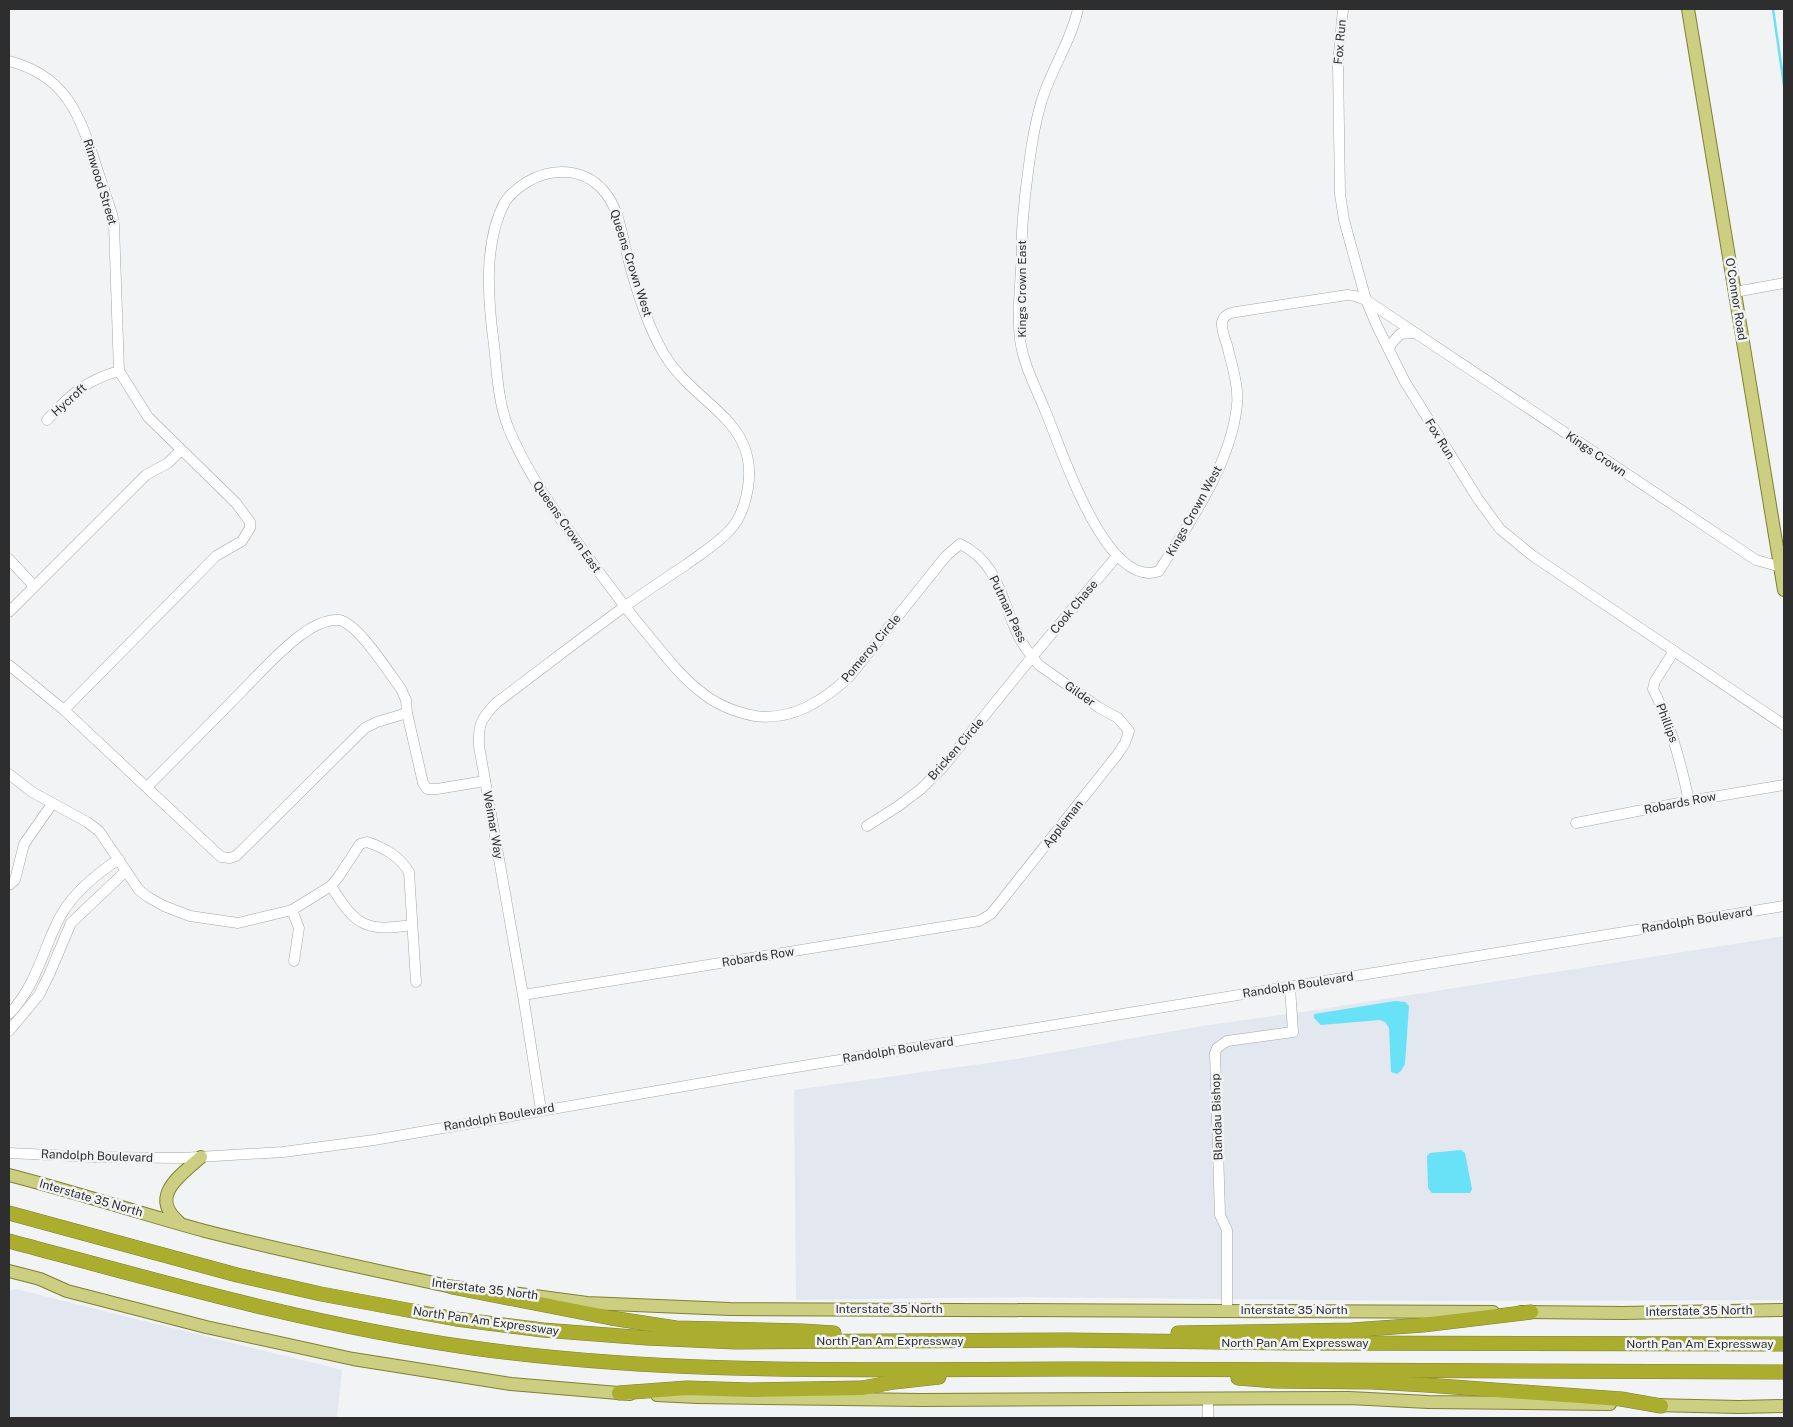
<svg xmlns="http://www.w3.org/2000/svg" width="1793" height="1427" viewBox="0 0 1793 1427" font-family="'Public Sans',sans-serif">
	<style>
		.built { fill: #e3e7f0 }
		.water { fill: #69e1f7 }
		.lines { fill: none; stroke-linecap: round; stroke-linejoin: round }
		.stream { stroke: #69e1f7; stroke-width: 2.5 }
		.minor-casing { stroke: #a5a6a8; stroke-width: 11 }
		.major-casing { stroke: #7f812e; stroke-width: 14 }
		.highway-casing { stroke: #7f812e; stroke-width: 15 }
		.minor { stroke: #fff; stroke-width: 10 }
		.major { stroke: #ccce82; stroke-width: 12 }
		.highway { stroke: #aaad2e; stroke-width: 14 }
		.labels { text-anchor: middle; stroke-width: 5; stroke-linejoin: round; paint-order: stroke }
		.street-label { font-size: 12px; fill: #2e2e2f; stroke: #f2f3f5 }
	</style>
	<rect width="100%" height="100%" fill="#f2f3f5"/>
	<!-- built -->
	<g class="built">
		<path d="M1784 936V1300L1430 1301 1026 1297 796 1300 794 1090 1017 1059 1202 1026 1302 1012Z"/>
		<path d="M16 1289 342 1370 337 1418H9V1291Z"/>
	</g>
	<!-- water -->
	<g class="water">
		<path d="M1395 1001 1405 1002 1409 1006 1405 1064 1401 1071 1397 1074 1391 1072 1389 1028 1385 1022 1380 1020 1321 1025 1314 1018V1014Z"/>
		<path d="M1461 1150 1465 1153 1472 1189 1470 1193H1432L1428 1188 1427 1156 1430 1153Z"/>
	</g>
	<g class="lines">
		<!-- stream -->
		<path class="stream" d="M1773 9 1784 85"/>
		<!-- minor casing -->
		<g class="minor-casing">
			<g id="minor">
				<path d="M1078 9C1071 42 1050 71 1041 103 1032 134 1029 165 1025 196 1024 212 1021 229 1022 245 1022 276 1016 308 1020 339 1023 364 1036 388 1045 410 1061 450 1075 491 1097 528 1109 548 1132 581 1159 571 1190 522 1231 464 1237 405 1239 387 1232 366 1228 349 1226 340 1221 331 1222 322 1224 315 1229 313 1236 312L1347 295 1355 296 1366 300 1756 560 1781 567"/>
				<path d="M1343 9 1338 64 1340 194 1344 220 1366 300 1377 326 1405 382 1478 499 1500 529 1533 556 1784 725"/>
				<path d="M9 61C62 75 77 108 93 156 99 175 106 195 112 214L114 225 119 371 148 417 236 503 250 522V528L242 541 216 556 64 710"/>
				<path d="M1735 292 1784 283"/>
				<path d="M1389 350 1391 344 1400 334 1414 333"/>
				<path d="M47 420C70 395 86 380 119 371"/>
				<path d="M9 559 34 586"/>
				<path d="M9 612 146 475 168 463 181 450"/>
				<path d="M1674 651 1655 681 1653 689C1671 724 1681 763 1689 801"/>
				<path d="M9 665 64 710 221 857 230 858 236 856 365 728 377 722 407 713"/>
				<path d="M9 774 32 792 87 822 99 831 139 890 148 897 164 906 190 916 238 923 292 910 331 886 339 876 360 844 367 842C385 848 399 856 409 872L416 982"/>
				<path d="M147 787C179 755 211 723 243 690 261 672 279 651 301 635 311 627 326 619 339 620 358 623 389 673 401 689L406 700 407 713 423 783 427 789H437L485 781"/>
				<path d="M1576 823 1689 801 1784 785"/>
				<path d="M867 826 897 807 921 789 943 767 1032 657 1117 556"/>
				<path d="M9 885 15 880 24 844 52 804"/>
				<path d="M331 886C356 926 365 932 412 925"/>
				<path d="M292 910 299 928 294 961"/>
				<path d="M523 995 979 921 991 914 1117 755 1125 743 1129 731 1118 718 1098 707 1039 665C1032 657 1024 647 1019 637 1001 602 1000 563 960 544L946 556 849 677C823 701 792 721 755 716 735 712 715 704 700 691 680 676 664 654 648 635 625 608 604 579 583 550 554 511 527 473 508 427 498 401 497 372 494 345 488 301 483 242 505 202 510 194 519 187 527 182 552 167 583 168 603 190 619 208 621 232 627 254 635 286 647 325 664 354 698 410 769 422 744 505 741 514 736 524 729 531 717 544 702 553 687 564 666 578 645 592 624 607 581 638 539 671 496 703 481 719 478 724 479 746L523 995 541 1110"/>
				<path d="M9 1014C30 993 40 963 51 936 55 928 58 919 63 912 76 890 98 873 119 859"/>
				<path d="M9 1031 39 995 49 975 71 923 126 871"/>
				<path d="M9 1153 93 1157 182 1158 283 1152 374 1140 760 1073 1784 906"/>
				<path d="M1227 1311V1230L1220 1215 1215 1053 1217 1048 1227 1041 1293 1032 1290 987"/>
				<path d="M1208 1399V1418"/>
			</g>
		</g>
		<!-- major casing -->
		<g class="major-casing">
			<g id="major">
				<path d="M1688 9 1784 590"/>
				<path d="M9 1175C75 1192 139 1213 205 1231 287 1252 370 1269 452 1287L462 1288"/>
				<path d="M179 1222C148 1196 181 1175 201 1157"/>
				<path d="M9 1271 40 1279 67 1291 206 1327 353 1359 511 1384 630 1394"/>
				<path d="M512 1293 587 1303 730 1309 1493 1312"/>
				<path d="M1521 1312 1623 1313 1784 1310"/>
				<path d="M657 1395 697 1397 920 1400 1349 1398 1428 1402 1610 1404"/>
				<path d="M1652 1405 1739 1407 1784 1406"/>
			</g>
		</g>
		<!-- highway casing -->
		<g class="highway-casing">
			<g id="highway">
				<path d="M9 1213 237 1275 321 1294 456 1319 543 1330 647 1338 736 1342 1068 1340 1292 1343 1784 1344"/>
				<path d="M9 1241C162 1282 315 1326 473 1348 672 1376 873 1369 1074 1369 1311 1369 1548 1371 1784 1372"/>
				<path d="M452 1287 611 1318 676 1328 802 1331 834 1333"/>
				<path d="M1178 1333 1352 1330 1423 1325 1531 1312"/>
				<path d="M1238 1378 1274 1381 1372 1382 1426 1385 1621 1399 1661 1406"/>
				<path d="M619 1393 687 1388 750 1390 862 1388 894 1382 939 1377"/>
			</g>
		</g>
		<!-- minor -->
		<use href="#minor" class="minor"/>
		<!-- major -->
		<use href="#major" class="major"/>
		<!-- highway -->
		<use href="#highway" class="highway"/>
	</g>
	<g class="labels">
		<!-- street labels -->
		<g class="street-label">
			<text transform="translate(1340 42) rotate(-85)" y="4">Fox Run</text>
			<text transform="translate(100 182) rotate(73)" y="4">Rimwood Street</text>
			<text transform="translate(631 263) rotate(72)" y="4">Queens Crown West</text>
			<text transform="translate(1022 289) rotate(-90)" y="4">Kings Crown East</text>
			<text transform="translate(1736 299) rotate(81)" y="4">O'Connor Road</text>
			<text transform="translate(69 400) rotate(-42)" y="4">Hycroft</text>
			<text transform="translate(1440 439) rotate(58)" y="4">Fox Run</text>
			<text transform="translate(1596 454) rotate(34)" y="4">Kings Crown</text>
			<text transform="translate(1194 511) rotate(-61)" y="4">Kings Crown West</text>
			<text transform="translate(567 527) rotate(55)" y="4">Queens Crown East</text>
			<text transform="translate(1074 607) rotate(-50)" y="4">Cook Chase</text>
			<text transform="translate(1008 609) rotate(65)" y="4">Putman Pass</text>
			<text transform="translate(871 648) rotate(-50)" y="4">Pomeroy Circle</text>
			<text transform="translate(1080 694) rotate(35)" y="4">Gilder</text>
			<text transform="translate(1667 723) rotate(69)" y="4">Phillips</text>
			<text transform="translate(956 749) rotate(-49)" y="4">Bricken Circle</text>
			<text transform="translate(1680 803) rotate(-11)" y="4">Robards Row</text>
			<text transform="translate(1063 824) rotate(-52)" y="4">Appleman</text>
			<text transform="translate(493 825) rotate(80)" y="4">Weimar Way</text>
			<text transform="translate(1697 920) rotate(-9)" y="4">Randolph Boulevard</text>
			<text transform="translate(758 957) rotate(-9)" y="4">Robards Row</text>
			<text transform="translate(1298 985) rotate(-9)" y="4">Randolph Boulevard</text>
			<text transform="translate(898 1050) rotate(-9)" y="4">Randolph Boulevard</text>
			<text transform="translate(499 1117) rotate(-10)" y="4">Randolph Boulevard</text>
			<text transform="translate(1217 1117) rotate(-92)" y="4">Blandau Bishop</text>
			<text transform="translate(97 1156) rotate(2)" y="4">Randolph Boulevard</text>
			<text transform="translate(91 1198) rotate(16)" y="4">Interstate 35 North</text>
			<text transform="translate(485 1289) rotate(7)" y="4">Interstate 35 North</text>
			<text x="889" y="1313">Interstate 35 North</text>
			<text x="1294" y="1314">Interstate 35 North</text>
			<text transform="translate(1699 1311) rotate(-1)" y="4">Interstate 35 North</text>
			<text transform="translate(486 1321) rotate(8)" y="4">North Pan Am Expressway</text>
			<text x="890" y="1345">North Pan Am Expressway</text>
			<text x="1295" y="1347">North Pan Am Expressway</text>
			<text x="1700" y="1348">North Pan Am Expressway</text>
		</g>
	</g>
	<!-- border -->
	<rect width="1793" height="1427" fill="none" stroke="#2e2e2f" stroke-width="20"/>
</svg>
